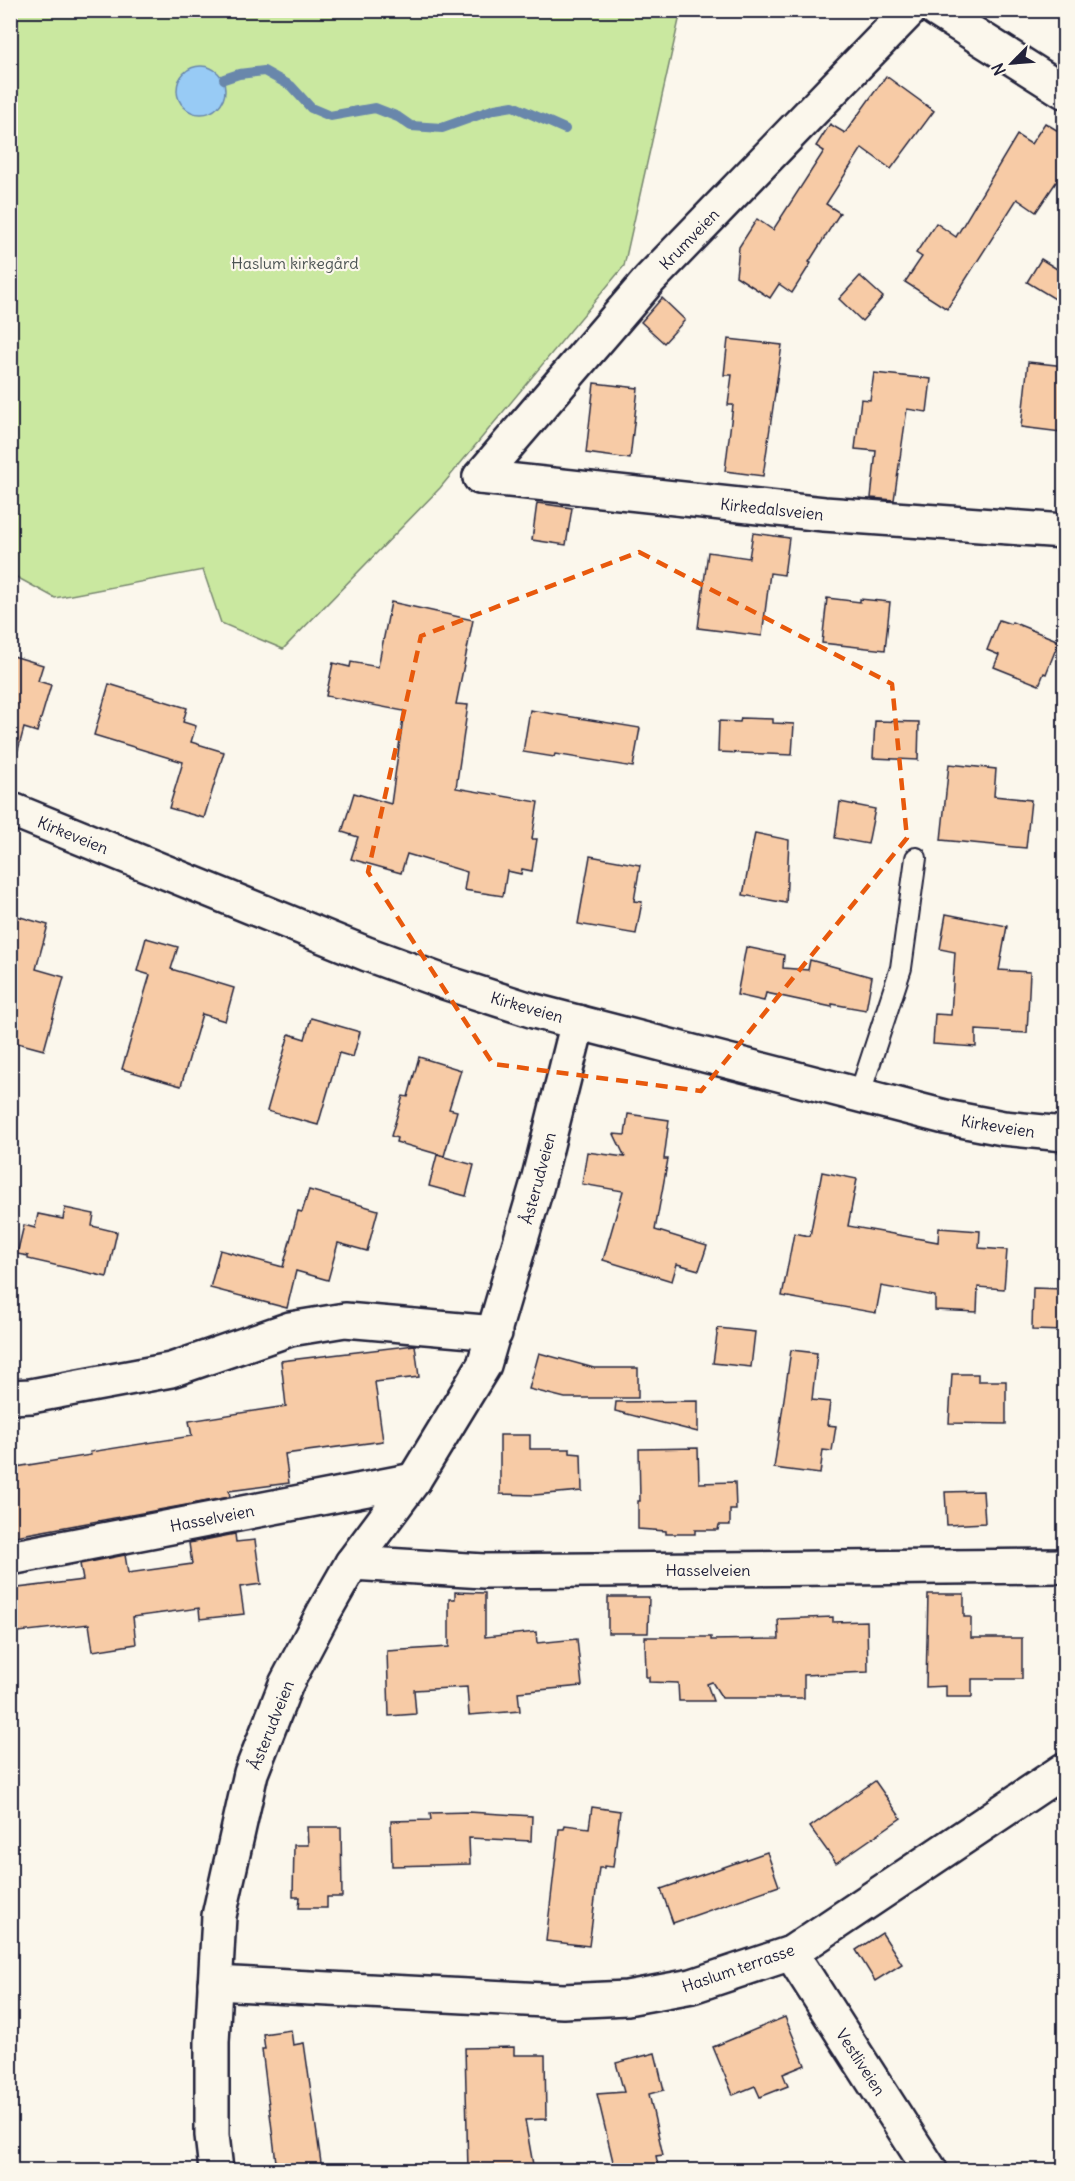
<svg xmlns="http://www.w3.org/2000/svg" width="1075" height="2181" viewBox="0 0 1075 2181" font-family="Delius,sans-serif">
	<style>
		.green { fill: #cae8a0; stroke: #76856e; stroke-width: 1.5 }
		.water { fill: #98cbf5; stroke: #6987ab; stroke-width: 1.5 }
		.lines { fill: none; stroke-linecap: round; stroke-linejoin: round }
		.stream { stroke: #6987ab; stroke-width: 10 }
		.building { fill: #f7cba6; stroke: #22223b; stroke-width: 1.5 }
		.service-casing { stroke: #22223b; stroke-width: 24 }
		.minor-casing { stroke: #22223b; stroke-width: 38 }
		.secondary-casing { stroke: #22223b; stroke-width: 38 }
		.service { stroke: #fbf7ec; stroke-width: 20 }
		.minor { stroke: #fbf7ec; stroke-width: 33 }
		.secondary { stroke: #fbf7ec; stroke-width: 33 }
		.marked { fill: none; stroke: #e8590c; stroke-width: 4.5; stroke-dasharray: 12 8; stroke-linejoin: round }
		.labels { text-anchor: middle; stroke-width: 4.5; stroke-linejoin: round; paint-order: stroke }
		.street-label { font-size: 16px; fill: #22223b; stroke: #fbf7ec }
		.park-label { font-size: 16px; fill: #4c5454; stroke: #fbf7ec }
	</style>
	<rect width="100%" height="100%" fill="#fbf7ec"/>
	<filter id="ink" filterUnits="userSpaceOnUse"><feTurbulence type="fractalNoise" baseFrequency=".0167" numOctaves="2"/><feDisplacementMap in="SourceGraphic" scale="12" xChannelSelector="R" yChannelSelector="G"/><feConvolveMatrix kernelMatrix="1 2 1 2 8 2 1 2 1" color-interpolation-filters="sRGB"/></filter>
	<g filter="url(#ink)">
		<!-- green -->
		<path class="green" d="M11 11H681L624 266 440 488 283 649 221 623 203 570 55 598 11 574Z"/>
		<!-- water -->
		<circle class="water" cx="201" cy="90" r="24"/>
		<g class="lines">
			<!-- stream -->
			<path class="stream" d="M224 79 239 74 264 71 291 86 311 108 330 116 375 108 398 117 411 126 442 128 495 109 513 106 565 129"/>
		</g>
		<!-- building -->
		<g class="building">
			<path d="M886 76 934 111 891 169 862 148 826 204 840 213 809 262 811 263 792 293 779 284 770 298 736 276 739 247 757 219 773 230 824 151 816 146 830 124 845 133Z"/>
			<path d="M1045 123 1065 135V169L1036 212 1017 199 947 309 905 282 922 257 916 253 936 223 956 237 1017 135 1031 144Z"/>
			<path d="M1041 259 1065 274V305L1027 282Z"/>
			<path d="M860 276 883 297 862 321 839 299Z"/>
			<path d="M662 298 685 320 664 343 641 322Z"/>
			<path d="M728 339 782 345 763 476 725 471 733 405H728L732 375H724Z"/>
			<path d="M1028 362 1065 366V397L1061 432 1021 427Z"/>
			<path d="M874 373 931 379 927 412 907 409 894 500 871 498 876 451 855 449 861 399 870 400Z"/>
			<path d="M594 383 638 388 630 459 586 453Z"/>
			<path d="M537 503 572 508 566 545 532 540Z"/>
			<path d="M753 533 789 538 784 575 770 573 762 636 698 628 708 552 749 558Z"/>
			<path d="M827 598 860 602V599L890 602 885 650 822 643Z"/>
			<path d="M391 602 473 620 456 704 468 705 456 788 538 802 532 839H537L532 871 522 869 521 874 507 871 503 896 464 890 467 872 407 854 401 873 351 859 358 837 342 832 354 793 391 804 404 711 326 696 333 663 350 667 351 662 378 667Z"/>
			<path d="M999 620 1011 624 1012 622 1059 641 1046 674 1044 673 1039 685 994 667 999 655 987 650Z"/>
			<path d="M10 655 43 665 38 681 51 685 37 732 24 728 18 750 10 749Z"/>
			<path d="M109 684 187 708 183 722 196 726 191 742 224 752 204 818 169 808 183 762 94 735Z"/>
			<path d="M530 710 640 728 633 767 555 754 554 757 523 752Z"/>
			<path d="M741 718 773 719V723L794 724 792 755 718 752 719 721 740 722Z"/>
			<path d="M875 721 919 722 918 760 873 758Z"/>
			<path d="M949 764 996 769 994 796 1031 800 1026 848 941 840Z"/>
			<path d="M840 802 875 809 868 844 835 838Z"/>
			<path d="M755 833 789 840 786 903 743 895Z"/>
			<path d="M590 856 640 865 634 901 642 902 636 934 578 924Z"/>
			<path d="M10 914 48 925 36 969 64 977 44 1050 10 1041Z"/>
			<path d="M946 914 1007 926 999 970 1030 972 1027 1033 976 1030V1047L933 1044 935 1014 951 1015 955 952 940 949Z"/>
			<path d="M146 938 178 947 171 969 234 988 225 1021 202 1014 181 1086 122 1069 150 975 137 971Z"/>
			<path d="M746 947 784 955 783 968 808 970 810 960 872 977 866 1010 832 1004V1007L766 993 764 1001 737 995Z"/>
			<path d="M311 1018 360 1032 353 1057 339 1053 318 1125 267 1111 289 1034 305 1039Z"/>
			<path d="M419 1057 461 1070 449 1109 457 1111 444 1156 396 1142 397 1138 391 1136 403 1096 408 1097Z"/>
			<path d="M628 1114 669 1120 664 1159H668L655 1230 707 1246 699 1270 677 1264 672 1281 603 1260 623 1191 582 1184 587 1152 625 1157 614 1134 625 1135Z"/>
			<path d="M437 1155 474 1165 466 1196 429 1186Z"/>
			<path d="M822 1172 857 1179 848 1226 938 1242 939 1228 980 1231 979 1248 1007 1250 1004 1289 978 1287 977 1312 935 1310V1296L881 1286 876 1313 782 1296 794 1233 810 1236Z"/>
			<path d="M309 1190 378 1210 367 1251 338 1243 328 1280 296 1271 287 1308 210 1288 220 1250 283 1267 298 1211 302 1212Z"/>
			<path d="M65 1208 94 1214 92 1226 117 1232 107 1277 28 1259V1256L17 1254 24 1225 35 1228 38 1214 63 1219Z"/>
			<path d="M1033 1288 1065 1289V1331L1032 1330Z"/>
			<path d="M718 1328 755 1332 751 1367 713 1363Z"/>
			<path d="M415 1345 419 1377 375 1382 383 1441 285 1454 289 1483 229 1491 230 1497 10 1537V1468L91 1455 90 1452 192 1436 189 1421 286 1406 281 1361Z"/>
			<path d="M791 1350 817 1353 812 1400 830 1402 827 1425 836 1426 832 1451 823 1450 820 1474 774 1468Z"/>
			<path d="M539 1353 594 1368H638V1398H565L529 1389Z"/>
			<path d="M952 1374H978V1381H1006V1424L949 1423Z"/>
			<path d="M698 1401V1432L615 1411 616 1402Z"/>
			<path d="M500 1435H530V1449H570V1453L581 1454 582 1491 534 1495 500 1494Z"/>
			<path d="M698 1448 699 1483 735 1482 736 1510H730V1525H719L718 1530H695V1534H666V1531L638 1529V1501H640L639 1449Z"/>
			<path d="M983 1491 985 1523 947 1525 945 1492Z"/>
			<path d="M235 1534 236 1542 255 1540 261 1584 240 1587 244 1614 200 1619 199 1608 133 1617 136 1644 93 1651 89 1624 10 1633V1589L83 1580 80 1564 125 1555 128 1573 192 1564 189 1543Z"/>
			<path d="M455 1592 485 1593V1637L536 1632 537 1643 577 1639 582 1686 518 1692 520 1711 469 1715 467 1687 414 1690 416 1714 389 1716 387 1651 449 1647V1599H455Z"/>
			<path d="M928 1594H964V1617H971V1638H1022V1679H972V1697H946V1686L926 1687Z"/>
			<path d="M608 1597H649L648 1633H608Z"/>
			<path d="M833 1617V1622L867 1621 868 1672 804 1675V1698H722L712 1682 707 1684 713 1701H679L678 1683 649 1682V1677H646L645 1637H711V1640L779 1639 778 1619Z"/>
			<path d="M875 1781 901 1818 836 1863 810 1827Z"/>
			<path d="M592 1807 620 1811 613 1867 604 1866V1868H599L589 1946 546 1941 559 1829H564L565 1825 589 1828Z"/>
			<path d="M469 1812 532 1816 531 1841 469 1838 470 1864 392 1866 391 1821 431 1820 430 1813Z"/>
			<path d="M307 1827H341L342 1897H327V1908H299L300 1897H293L294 1845H308Z"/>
			<path d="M767 1852 779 1886 673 1923 661 1889Z"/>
			<path d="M882 1933 902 1964 875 1981 856 1950Z"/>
			<path d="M785 2017 805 2065 783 2074 788 2086 760 2097 755 2086 733 2095 713 2047Z"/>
			<path d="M291 2030 293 2045 304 2043 322 2170H277L262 2049H265L263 2034Z"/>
			<path d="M514 2047V2055H545L546 2119 525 2120 534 2170H468L465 2048Z"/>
			<path d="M655 2053 664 2090 649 2094 663 2155 656 2156 659 2170H615L597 2094 624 2092 616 2063Z"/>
		</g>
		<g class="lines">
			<!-- service casing -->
			<g class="service-casing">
				<path id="service" d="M859 1096 901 968 916 858"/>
			</g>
			<!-- minor casing -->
			<g class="minor-casing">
				<g id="minor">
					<path d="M936 10 1064 91"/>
					<path d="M480 477 650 279 910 10"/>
					<path d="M480 477 824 514 1064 531"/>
					<path d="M10 1397 31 1396 171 1370 290 1329 345 1320 495 1333"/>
					<path d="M10 1558 414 1480"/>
					<path d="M352 1563 484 1571 1064 1566"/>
					<path d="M791 1953 930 2170"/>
					<path d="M215 1983 563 2001 627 1998 692 1986 791 1953 1064 1770"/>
					<path d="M216 2170 212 2135V2042L219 1916 251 1773 286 1684 324 1612 352 1563 414 1480 484 1365 537 1185 578 1022"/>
				</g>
			</g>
			<!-- secondary casing -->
			<g class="secondary-casing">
				<path id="secondary" d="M10 809 367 954 444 982 534 1011 945 1117 1003 1128 1064 1134"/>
			</g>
			<!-- service -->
			<use href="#service" class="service"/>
			<!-- minor -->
			<use href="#minor" class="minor"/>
			<!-- secondary -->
			<use href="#secondary" class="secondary"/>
		</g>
	</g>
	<!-- marked area -->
	<path class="marked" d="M639 552 892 684 907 838 701 1091 493 1064 368 872 421 636Z"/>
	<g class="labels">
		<!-- street labels -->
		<g class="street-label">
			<text transform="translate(689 239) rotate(-46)" y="6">Krumveien</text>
			<text transform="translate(772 509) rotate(6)" y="6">Kirkedalsveien</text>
			<text transform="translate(73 835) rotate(22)" y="6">Kirkeveien</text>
			<text transform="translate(527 1007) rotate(16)" y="6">Kirkeveien</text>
			<text transform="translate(998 1126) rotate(9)" y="6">Kirkeveien</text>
			<text transform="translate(538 1178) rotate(-75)" y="6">Åsterudveien</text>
			<text transform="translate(212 1518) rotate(-11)" y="6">Hasselveien</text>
			<text x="708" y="1576">Hasselveien</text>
			<text transform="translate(271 1725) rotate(-68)" y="6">Åsterudveien</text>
			<text transform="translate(738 1968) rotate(-19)" y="6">Haslum terrasse</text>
			<text transform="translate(861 2062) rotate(57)" y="6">Vestliveien</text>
		</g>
		<!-- park labels -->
		<g class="park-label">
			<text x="295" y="269">Haslum kirkegård</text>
		</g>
	</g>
	<!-- margin -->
	<rect width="1075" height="2181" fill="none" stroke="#fbf7ec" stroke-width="36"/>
	<rect x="18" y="18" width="1039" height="2145" fill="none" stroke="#22223b" stroke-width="2" filter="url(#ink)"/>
	<!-- north arrow -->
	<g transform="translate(1012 63) rotate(245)" stroke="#fbf7ec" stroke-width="4.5" paint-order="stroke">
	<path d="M0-4.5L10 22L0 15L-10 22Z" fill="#22223b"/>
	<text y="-9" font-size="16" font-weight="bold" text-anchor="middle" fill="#22223b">N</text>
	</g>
</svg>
